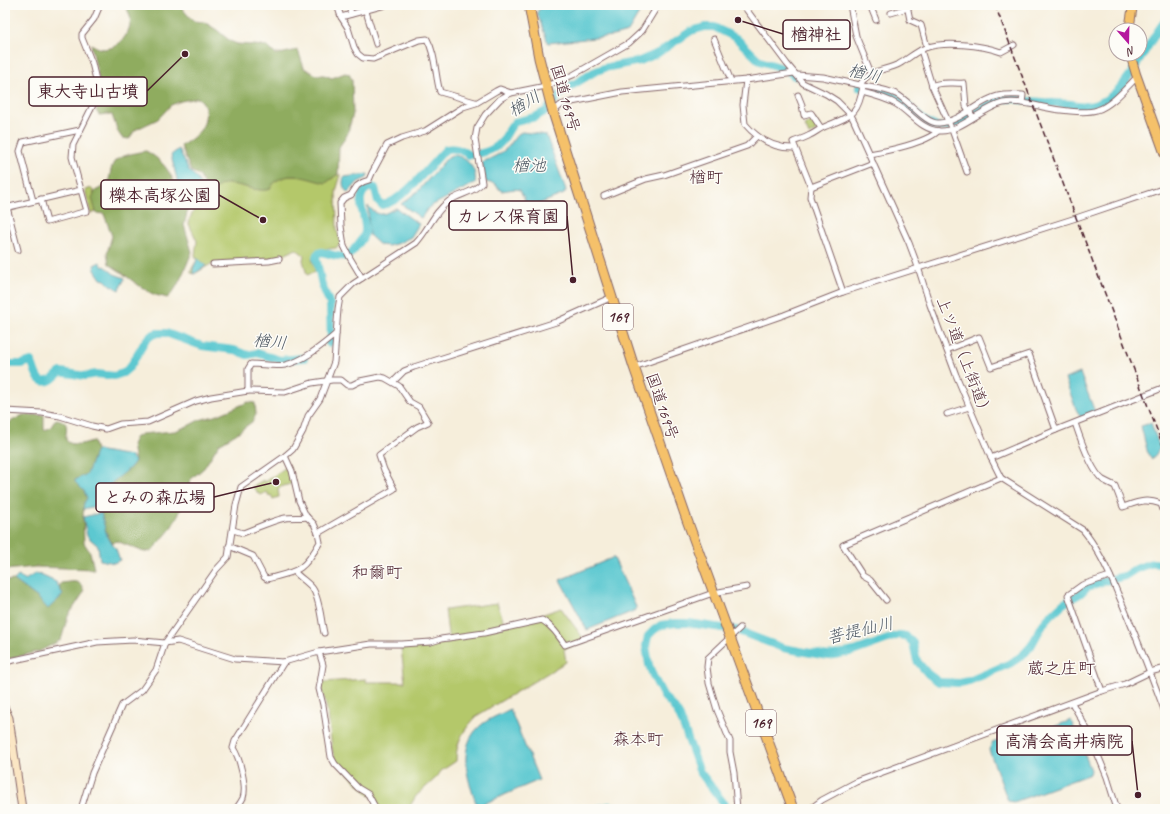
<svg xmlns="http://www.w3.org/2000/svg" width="1170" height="814" viewBox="0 0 1170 814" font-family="Caveat,'Klee One',sans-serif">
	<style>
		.green { fill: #b4c86b; stroke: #7f744b }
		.forest { fill: #8fac5f; stroke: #6c6645 }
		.water { fill: #5bc8d0; stroke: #52747e }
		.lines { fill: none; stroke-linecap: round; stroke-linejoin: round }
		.river { stroke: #5bc8d0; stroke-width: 8 }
		.street-casing { stroke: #866769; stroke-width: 7 }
		.secondary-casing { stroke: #866769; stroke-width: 9 }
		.primary-casing { stroke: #866769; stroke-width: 10 }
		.highway-casing { stroke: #866769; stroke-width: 11 }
		.street { stroke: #fff; stroke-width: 5 }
		.secondary { stroke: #fbe6c4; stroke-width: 7 }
		.primary { stroke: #f5c16b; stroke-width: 8 }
		.highway { stroke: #f5c16b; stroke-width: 9 }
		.rail { stroke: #4a1f2b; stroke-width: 1.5; stroke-dasharray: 6 3; stroke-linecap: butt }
		.labels { text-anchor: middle; stroke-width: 3; stroke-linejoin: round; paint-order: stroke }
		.shield { fill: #fdfcf7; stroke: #806168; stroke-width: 1 }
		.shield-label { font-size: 15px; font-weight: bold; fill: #4a1f2b }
		.street-label { font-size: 16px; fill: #4a1f2b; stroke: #fdfcf7 }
		.water-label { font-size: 17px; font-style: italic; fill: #505a65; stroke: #fdfcf7 }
		.neighbourhood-label { font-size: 17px; fill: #4a1f2b; stroke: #fdfcf7 }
		.leader { fill: none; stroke: #4a1f2b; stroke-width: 1.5 }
		.callout-dot { fill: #4a1f2b; stroke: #fdfcf7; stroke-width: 1.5 }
		.callout { fill: #fdfcf7; stroke: #4a1f2b; stroke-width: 1.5 }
		.callout-label { font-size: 17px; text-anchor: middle; font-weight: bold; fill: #4a1f2b }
	</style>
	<rect width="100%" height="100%" fill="#fdfcf7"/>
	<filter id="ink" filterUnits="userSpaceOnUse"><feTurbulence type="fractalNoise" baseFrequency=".025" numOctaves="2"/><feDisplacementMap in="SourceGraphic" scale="8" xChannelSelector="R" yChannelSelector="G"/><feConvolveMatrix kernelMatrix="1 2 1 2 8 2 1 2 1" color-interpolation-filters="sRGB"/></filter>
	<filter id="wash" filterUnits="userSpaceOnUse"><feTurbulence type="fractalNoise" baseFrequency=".012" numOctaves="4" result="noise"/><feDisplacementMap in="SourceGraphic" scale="16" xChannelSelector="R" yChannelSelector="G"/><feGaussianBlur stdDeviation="0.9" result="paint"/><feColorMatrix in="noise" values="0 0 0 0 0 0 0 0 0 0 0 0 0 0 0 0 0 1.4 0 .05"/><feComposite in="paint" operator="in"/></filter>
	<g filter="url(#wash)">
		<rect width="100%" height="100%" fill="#f6eedb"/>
		<!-- green -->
		<g class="green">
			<path d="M815 119 821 128 809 135 805 126Z"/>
			<path d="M325 175H341L336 191 337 230 341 244 336 248 319 250 312 259 316 272 307 275 303 260 304 255 296 249 278 258 211 264 194 274 191 273V270L197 260 195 255 197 241 188 222 196 206 210 200 212 187 222 178Z"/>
			<path d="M92 188 99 210 91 214 85 190Z"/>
			<path d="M289 465 293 483 278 488 279 497 273 499 271 495 269 496 267 492 260 495 252 487 263 480 265 482Z"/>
			<path d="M497 603 505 625 524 621 561 608 586 642 564 649 566 662 478 715C464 729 456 741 456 761L441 771 437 777 416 796 410 806 401 809H379L377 801 368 794 335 760 332 749 328 714 322 690 323 682 366 679V682H405L401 648H415L449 642 445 610Z"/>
		</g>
		<!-- forest -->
		<g class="forest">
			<path d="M122 5H179L193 21 204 22 217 30 230 41 237 44 267 46 275 54H279L298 50 304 68 316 75H324L332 78 345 73 349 74 352 80 353 114 347 135 339 147 338 174 326 183C310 180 293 171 278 180 273 182 272 189 267 190 253 192 231 180 221 185 217 187 213 192 210 195L199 175 191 171 181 146C196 136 208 128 205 108 204 104 202 100 198 98L181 101 171 105 158 119 135 130 129 139 122 138 118 132 112 115 108 114 99 115 96 111 102 94 91 44C93 45 96 47 99 48 121 55 143 18 122 5Z"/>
			<path d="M146 151C159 158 167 167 174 181 179 193 178 196 189 205L184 225 192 252C187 263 177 292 167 298 162 296 156 296 151 293 136 285 124 273 109 264L107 253 112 236 104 214 96 213 92 198 95 191 108 184C110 177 110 171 113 164 116 156 138 152 146 151Z"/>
			<path d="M248 402 255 403 256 414 253 421 236 434 219 444 204 468 190 480 187 494 178 516 169 531 152 551 144 552 117 541 112 543C101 526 95 499 110 483 119 474 129 472 135 461L132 445 135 438 141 434 175 431 190 425 199 420 218 415Z"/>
			<path d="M23 415H44V430L50 428 56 419C79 422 54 443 75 444 81 445 88 442 93 441L96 450 87 474 75 480V482L84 491 87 498 84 503 83 517 84 543 90 552 94 569 35 567 5 570V436L10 422Z"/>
			<path d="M14 580 38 598 48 608 63 595 59 586 61 583C72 582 81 578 84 592L68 616 61 640 40 651 5 660V581Z"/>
		</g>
		<!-- water -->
		<g class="water">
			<path d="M548 5H644L628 32 613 36 548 43 537 13 538 10Z"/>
			<path d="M522 132 546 135 566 190 564 194 531 207 528 206 520 190 515 189 501 191 495 184 486 182 482 162C492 158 501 154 509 146 513 141 516 134 522 132Z"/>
			<path d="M179 149 189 171 195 176 205 191 200 192V195L197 196 195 193 186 198 181 196 171 155Z"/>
			<path d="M452 155C466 155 478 170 475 183L429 207 421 218 401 204 418 191 448 157Z"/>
			<path d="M368 174 367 178 358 182 348 193C343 188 342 184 344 177Z"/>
			<path d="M368 206C380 218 382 215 396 208L419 224 411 237 399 243 388 246 380 245 369 235Z"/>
			<path d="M197 258 206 266 194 274C191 268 197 263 197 258Z"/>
			<path d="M100 262 103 267 105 266 114 274 125 278 119 290 110 285 105 280 101 279 95 270 94 265Z"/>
			<path d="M1080 373 1095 412 1081 418 1076 409 1065 379Z"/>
			<path d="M1151 423 1160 448 1152 460 1148 454 1141 426Z"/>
			<path d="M96 450 131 456 135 461C125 478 102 481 101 505L83 509 84 503 87 498 84 491 75 482V480L87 474Z"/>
			<path d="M101 513 107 536 116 549 120 560 114 563 100 560 98 546 87 536 83 517Z"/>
			<path d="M612 558H614L636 607V610L587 630 560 580Z"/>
			<path d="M36 573 56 582 63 595 48 609 38 598 14 580 18 576 25 580Z"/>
			<path d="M510 709 539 780 481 805 476 803C468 780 458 751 476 730 484 720 500 715 510 709Z"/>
			<path d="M1071 720 1091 770 1090 774 1014 802 1008 801 989 750 992 743 1018 734 1020 740Z"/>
		</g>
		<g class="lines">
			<!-- river -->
			<g class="river">
				<path d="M859 87C871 90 886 92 897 98 914 107 922 126 942 127 958 128 982 105 999 100 1009 97 1019 100 1029 101 1044 102 1058 104 1072 104 1077 107 1082 107 1087 106 1125 103 1143 47 1165 21"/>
				<path d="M329 343 331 341 330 304 322 285 316 257 317 254 321 252C329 253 338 258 346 256 351 255 352 252 355 248 359 243 364 238 365 232 367 216 351 194 371 187L375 188 378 201 382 205C403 202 431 164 446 149 455 147 461 150 469 155 481 154 496 150 503 140 507 134 510 127 515 122L535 117 546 111 563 91 594 72 604 68 640 61 658 53 691 31 705 27H714L736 38 760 61 786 69 794 76H797"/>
				<path d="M5 364H22L31 361C36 368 35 387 51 380 55 378 57 374 61 372L85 376 97 374 114 376 123 373 130 367 146 340 152 335 157 333H166L202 346 234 350 247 355 257 353 280 360 304 358"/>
				<path d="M597 809 610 806 625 809"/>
				<path d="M726 809 725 805 700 772 680 717 673 706 664 697 653 676 649 665 646 646 648 636 654 630 661 625 675 623H688L736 630 783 648 828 656 855 651 899 635 906 636 913 643 917 661 928 674 939 682 960 683 969 681 1011 663 1023 655 1031 646 1043 624 1051 615 1063 604 1081 593 1087 587 1104 581 1125 576 1136 569 1146 565 1154 563 1165 565"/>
			</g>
		</g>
	</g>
	<g filter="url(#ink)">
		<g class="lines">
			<!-- street casing -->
			<g class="street-casing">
				<g id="street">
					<path d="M337 5 341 17 348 28 354 47 358 54 363 58 373 59 419 40 427 39C436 55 435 75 440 92L475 102"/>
					<path d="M349 5 351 14"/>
					<path d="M364 5 376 44"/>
					<path d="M743 5 787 64 803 83 826 94 837 101 851 115 854 121 909 243 918 267 930 305 956 375 991 458 1001 478 1083 530C1098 548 1109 572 1118 594 1135 633 1150 672 1165 712"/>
					<path d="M850 5 856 36 871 73"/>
					<path d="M870 5 876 20"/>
					<path d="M907 5 910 20 921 25 927 47"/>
					<path d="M530 9 542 5"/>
					<path d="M891 13 908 8"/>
					<path d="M341 17 385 5"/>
					<path d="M714 39 731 81"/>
					<path d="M921 50 932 86 952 130 967 172"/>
					<path d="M797 75 823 77 860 85"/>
					<path d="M746 80 743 105 745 124C758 139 774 149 795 148"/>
					<path d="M863 86C874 88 886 89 896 94 909 100 925 124 939 123 961 122 977 101 998 96 1006 94 1014 95 1023 95L1022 103"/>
					<path d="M932 86C940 81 954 84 964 83L966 106 973 117"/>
					<path d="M862 92C874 95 886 98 896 104 911 113 921 130 940 131 960 132 982 108 1003 103 1015 101 1031 104 1043 107 1056 110 1085 114 1097 110 1111 106 1127 87 1137 77"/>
					<path d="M798 95 802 105 804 115 811 113 821 128"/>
					<path d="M553 112 561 105 567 103 622 92 746 80 794 73"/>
					<path d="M869 154C887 151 926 143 938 131"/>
					<path d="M811 187 873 163"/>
					<path d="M604 196 646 179 664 175 747 146 757 136"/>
					<path d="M41 199 47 222 87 211 81 190"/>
					<path d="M33 201 20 151 23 142 80 130"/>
					<path d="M7 207 18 250"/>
					<path d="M5 208 81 190 72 157 73 145 97 97 96 80 92 63 82 38V34L94 19 100 5"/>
					<path d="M213 264 269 261 279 259"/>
					<path d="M362 278 350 258 344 246 341 226 340 203 344 198 351 195 357 186 363 182 369 180 372 173 387 145 402 138 425 131 463 107 476 103 496 91 500 89 511 93"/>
					<path d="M843 292 810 197 811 187 793 142C798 140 805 138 810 135 815 133 819 129 824 127 850 116 858 117 863 86L860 85C869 69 885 71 899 64 908 59 915 52 925 48 944 41 982 45 1001 52L1014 45"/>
					<path d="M947 350 979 337 991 367 1029 354 1056 430"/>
					<path d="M634 367 784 315 843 292 1076 218 1165 188"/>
					<path d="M393 382 404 371 414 367 556 322 612 297"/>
					<path d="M248 391 285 392 312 383 332 380H341L347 385H352L360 381 380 377 385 378 399 386 410 402 419 407 428 422 417 427 379 455 384 470 394 489 318 533"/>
					<path d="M5 411 42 413 60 416 92 426 106 429 120 424 148 422 196 401 211 397 248 391V369L251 364C262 364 274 367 285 365 304 361 321 346 336 334"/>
					<path d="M947 414 969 407"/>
					<path d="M1075 423C1080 438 1091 471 1103 480 1107 482 1111 484 1115 486L1123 507C1138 502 1145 498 1161 504L1165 515"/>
					<path d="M991 458 1056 430 1165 387"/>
					<path d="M233 530 243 533C257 528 271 521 285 518 292 517 300 518 307 517"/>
					<path d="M229 546 253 556 264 577 267 579C298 571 303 572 320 542L318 533 314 524 306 516 299 501 292 471 285 456"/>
					<path d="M295 572C300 578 309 583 313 589 320 600 321 621 324 633"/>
					<path d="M886 600 870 580 863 576 843 545 1001 478"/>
					<path d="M319 652 323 665 319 689 323 705 331 757 335 764 358 788 368 794 376 809"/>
					<path d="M5 662 97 642 133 640 165 643 178 641 235 659 284 662 319 652 371 644H402L431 642 441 639 484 633 542 620C552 626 558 635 565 645L713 593 747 587"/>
					<path d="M1102 691 1068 595 1082 585 1110 576"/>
					<path d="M1072 703 1088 731 1107 777 1117 809"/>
					<path d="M81 809 92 773 122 705 142 690 156 670 165 643 216 570 228 557 236 505 241 487 285 456 293 449 303 431 308 416 320 399 334 362 338 309 340 297 353 284 416 243C429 229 433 213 449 201 459 194 473 193 482 183L475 139 477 128 485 115 500 99 511 93 546 86 573 75 629 43 642 31 658 5"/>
					<path d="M236 809C238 806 241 802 243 798 247 787 240 758 233 748L235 741 284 662"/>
					<path d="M737 809 734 773 730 752V741L717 710 709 683 707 667 708 658 740 628"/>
					<path d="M810 809 822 800 856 782 1102 691 1125 684 1150 672 1165 668"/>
				</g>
			</g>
			<!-- secondary casing -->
			<g class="secondary-casing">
				<path id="secondary" d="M5 709 9 718 22 809"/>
			</g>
			<!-- primary casing -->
			<g class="primary-casing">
				<g id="primary">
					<path d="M1129 30 1133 5"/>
					<path d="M1130 54 1136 74 1165 155"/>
				</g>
			</g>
			<!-- highway casing -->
			<g class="highway-casing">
				<path id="highway" d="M529 5 539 58 553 112 634 367 687 520 793 809"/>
			</g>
			<!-- street -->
			<use href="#street" class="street"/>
			<!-- secondary -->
			<use href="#secondary" class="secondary"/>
			<!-- primary -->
			<use href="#primary" class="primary"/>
			<!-- highway -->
			<use href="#highway" class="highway"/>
			<!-- rail -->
			<path class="rail" d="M995 5 1165 451"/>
		</g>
	</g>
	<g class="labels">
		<!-- shield labels -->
		<g class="shield">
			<rect x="603" y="304" width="30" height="26" rx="3"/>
			<rect x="746" y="710" width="30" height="26" rx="3"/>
		</g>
		<g class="shield-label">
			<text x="618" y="322">169</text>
			<text x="761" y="728">169</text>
		</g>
		<!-- street labels -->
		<g class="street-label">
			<text transform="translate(566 98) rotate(74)" y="6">国道169号</text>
			<text transform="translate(965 357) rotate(69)" y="6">上ツ道（上街道）</text>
			<text transform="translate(663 406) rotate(71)" y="6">国道169号</text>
		</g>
		<!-- water labels -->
		<g class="water-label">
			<text transform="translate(865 73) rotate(14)" y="6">楢川</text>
			<text transform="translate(524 103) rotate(-31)" y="6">楢川</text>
			<text x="529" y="171">楢池</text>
			<text transform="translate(270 341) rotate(6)" y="6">楢川</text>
			<text transform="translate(860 630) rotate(-13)" y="6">菩提仙川</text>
		</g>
		<!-- neighbourhood labels -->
		<g class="neighbourhood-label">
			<text x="706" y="183">楢町</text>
			<text x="377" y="578">和爾町</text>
			<text x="1061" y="674">蔵之庄町</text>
			<text x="638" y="745">森本町</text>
		</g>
	</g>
	<!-- callouts -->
	<path class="leader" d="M738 20L783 34M185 54L147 91M263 220L219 195M573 280L567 216M276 482L214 497M1138 795L1132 741"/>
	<g class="callout-dot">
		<circle cx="738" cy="20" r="4"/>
		<circle cx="185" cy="54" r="4"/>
		<circle cx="263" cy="220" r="4"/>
		<circle cx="573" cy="280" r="4"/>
		<circle cx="276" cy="482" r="4"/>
		<circle cx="1138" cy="795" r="4"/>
	</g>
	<g class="callout">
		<rect x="783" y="20" width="67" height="29" rx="4"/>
		<rect x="29" y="77" width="118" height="29" rx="4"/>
		<rect x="101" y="180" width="118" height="29" rx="4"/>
		<rect x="449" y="201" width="118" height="29" rx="4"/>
		<rect x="96" y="483" width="118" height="29" rx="4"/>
		<rect x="997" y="726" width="135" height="29" rx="4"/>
	</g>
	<g class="callout-label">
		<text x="816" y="40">楢神社</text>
		<text x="88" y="97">東大寺山古墳</text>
		<text x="160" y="201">櫟本高塚公園</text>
		<text x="508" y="222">カレス保育園</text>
		<text x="155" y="503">とみの森広場</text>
		<text x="1064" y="747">高清会高井病院</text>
	</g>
	<!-- margin -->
	<rect width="1170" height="814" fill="none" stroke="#fdfcf7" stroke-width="20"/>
	<!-- north arrow -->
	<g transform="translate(1128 42) rotate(160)"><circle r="19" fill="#fdfcf7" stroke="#b5a4a5"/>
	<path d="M0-3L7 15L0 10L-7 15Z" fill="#b5179e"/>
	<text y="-6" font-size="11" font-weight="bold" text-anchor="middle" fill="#4a1f2b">N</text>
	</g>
</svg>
